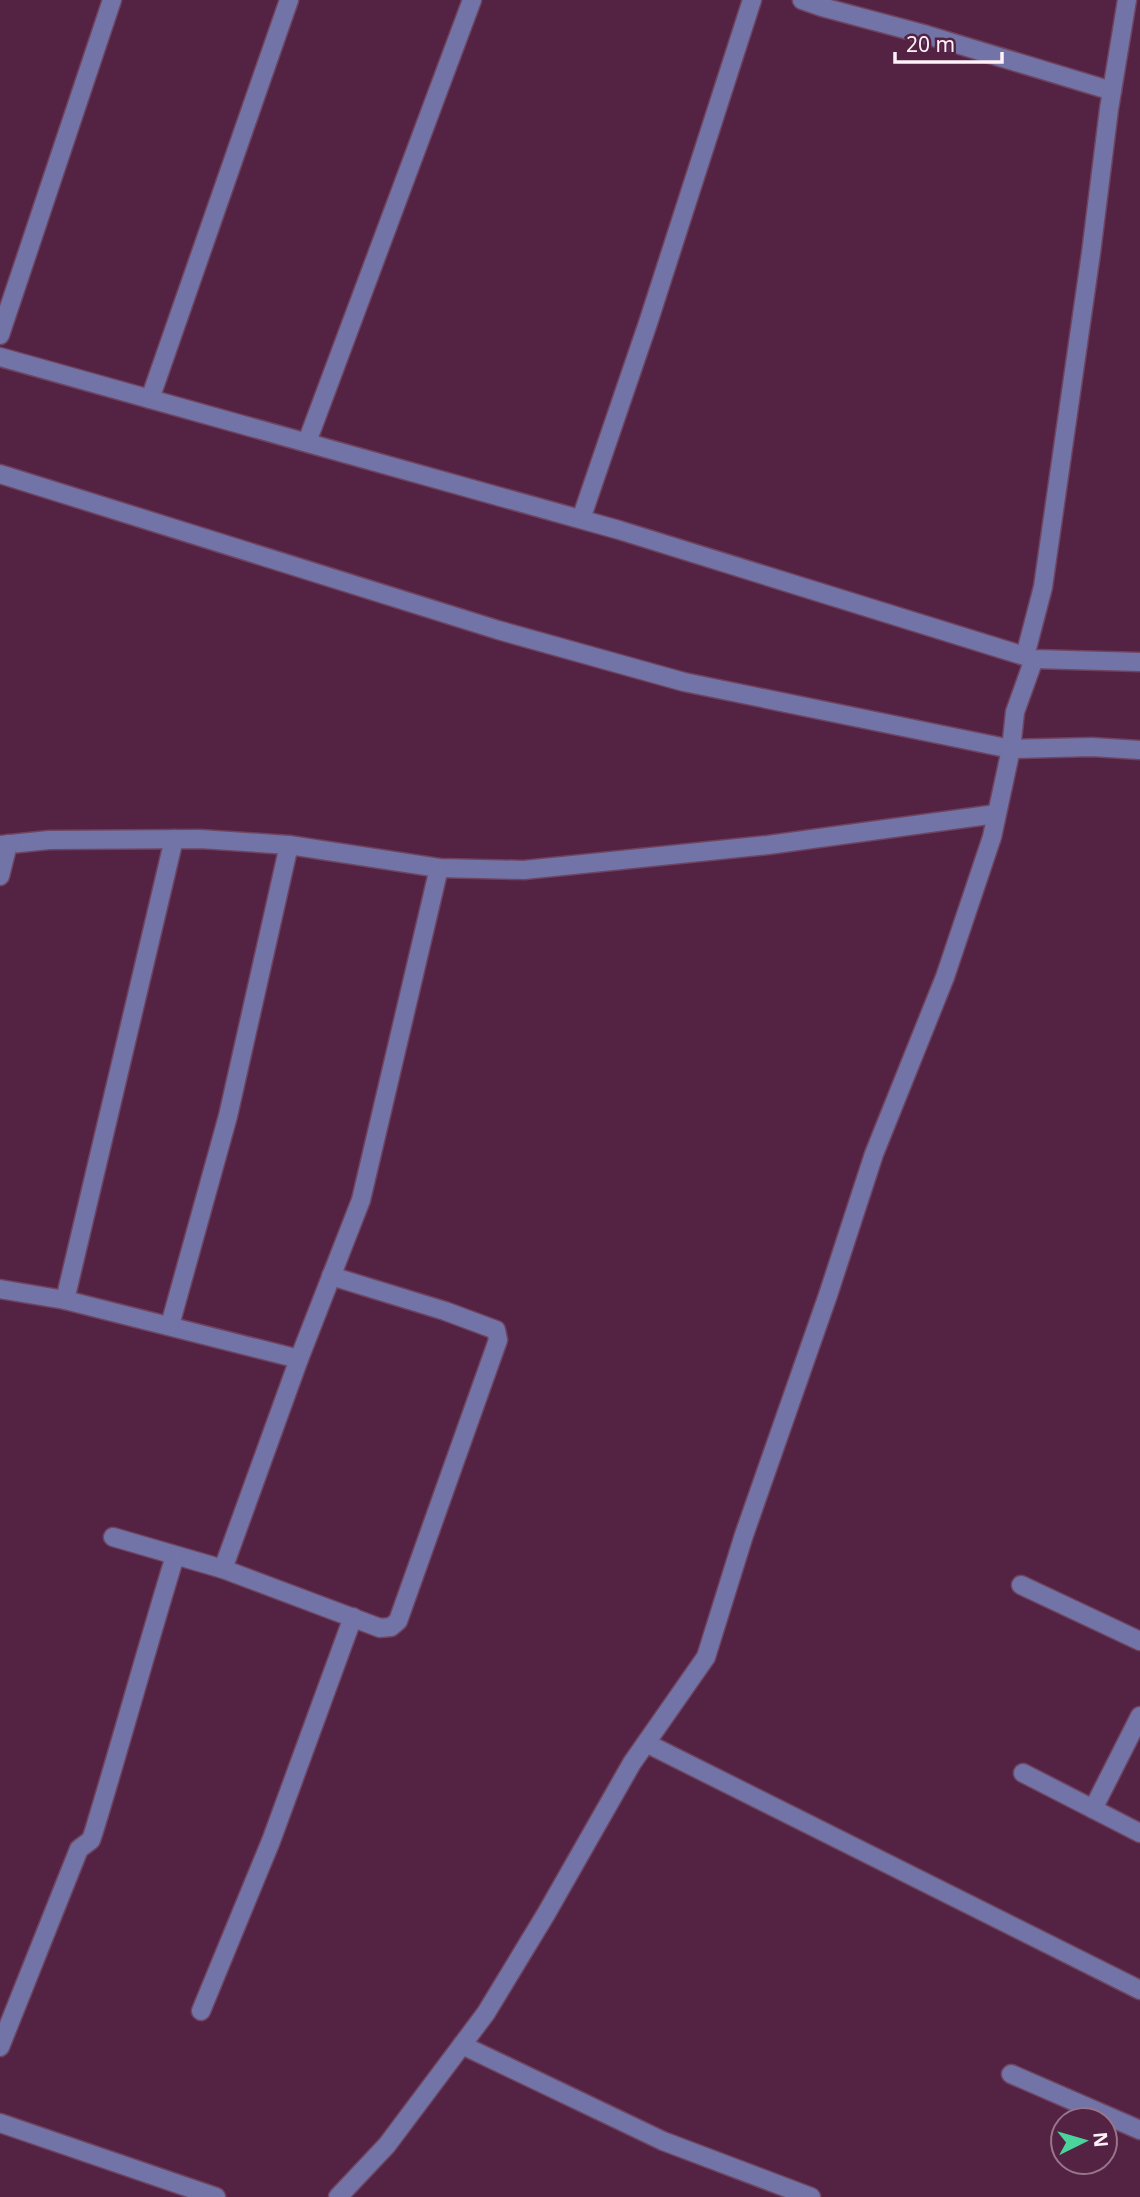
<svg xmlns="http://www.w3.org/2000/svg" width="1140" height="2197" viewBox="0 0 1140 2197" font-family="'Noto Sans',sans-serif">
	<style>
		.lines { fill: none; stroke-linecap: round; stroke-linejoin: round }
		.minor-casing { stroke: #6f4460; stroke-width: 21 }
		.tertiary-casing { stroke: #6f4460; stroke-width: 21 }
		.minor { stroke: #7273a6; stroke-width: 18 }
		.tertiary { stroke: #7273a6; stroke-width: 18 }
	</style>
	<rect width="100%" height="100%" fill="#542343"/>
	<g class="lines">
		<!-- minor casing -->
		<g class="minor-casing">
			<g id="minor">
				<path d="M802 0 822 7 927 35 1112 91"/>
				<path d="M0 335 112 0"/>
				<path d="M150 399 289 0"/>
				<path d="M307 442 472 0"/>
				<path d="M0 474 498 630 684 682 1011 749 1092 747 1140 750"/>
				<path d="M581 519 648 323 752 0"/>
				<path d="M1025 656 1043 587 1091 253 1109 109 1127 0"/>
				<path d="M0 845 49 840 200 839 289 845 439 868 524 870 768 845 996 814"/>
				<path d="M0 876 8 844"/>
				<path d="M0 1289 65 1300 299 1359"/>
				<path d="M65 1300 174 839"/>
				<path d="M170 1325 228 1116 289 845"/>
				<path d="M113 1537 223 1569 380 1628 391 1627 398 1621 498 1340 496 1330 445 1311 331 1276"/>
				<path d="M223 1569 299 1359 361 1200 439 868"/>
				<path d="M1021 1585 1140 1641"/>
				<path d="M646 1743 1140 1990"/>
				<path d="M1023 1773 1140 1833"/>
				<path d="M1093 1809 1140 1716"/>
				<path d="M201 2011 271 1841 353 1617"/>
				<path d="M462 2045 663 2141 811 2197"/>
				<path d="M0 2047 79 1849 91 1840 94 1831C122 1739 147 1647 175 1556"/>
				<path d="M1011 2074 1140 2130"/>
				<path d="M0 2123 216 2197"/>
				<path d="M338 2197 387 2145 486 2013 546 1914 632 1763 706 1657 744 1535 828 1295 874 1154 945 977 992 837 1011 749 1015 712 1034 659"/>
			</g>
		</g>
		<!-- tertiary casing -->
		<g class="tertiary-casing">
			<path id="tertiary" d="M0 357 619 530 1034 659 1140 662"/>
		</g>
		<!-- minor -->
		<use href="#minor" class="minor"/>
		<!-- tertiary -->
		<use href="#tertiary" class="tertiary"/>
	</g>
	<!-- north arrow -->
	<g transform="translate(1084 2141) rotate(85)"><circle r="33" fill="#542343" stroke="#98758b" stroke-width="2"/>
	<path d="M0-5L12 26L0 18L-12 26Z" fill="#4ad49c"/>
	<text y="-10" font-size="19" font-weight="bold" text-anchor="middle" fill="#fef1f8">N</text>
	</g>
	<!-- scale -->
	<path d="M895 52v10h107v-10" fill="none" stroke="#fef1f8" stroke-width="3.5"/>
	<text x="906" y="52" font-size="21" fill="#fef1f8" stroke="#542343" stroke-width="5" paint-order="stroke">20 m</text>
</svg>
